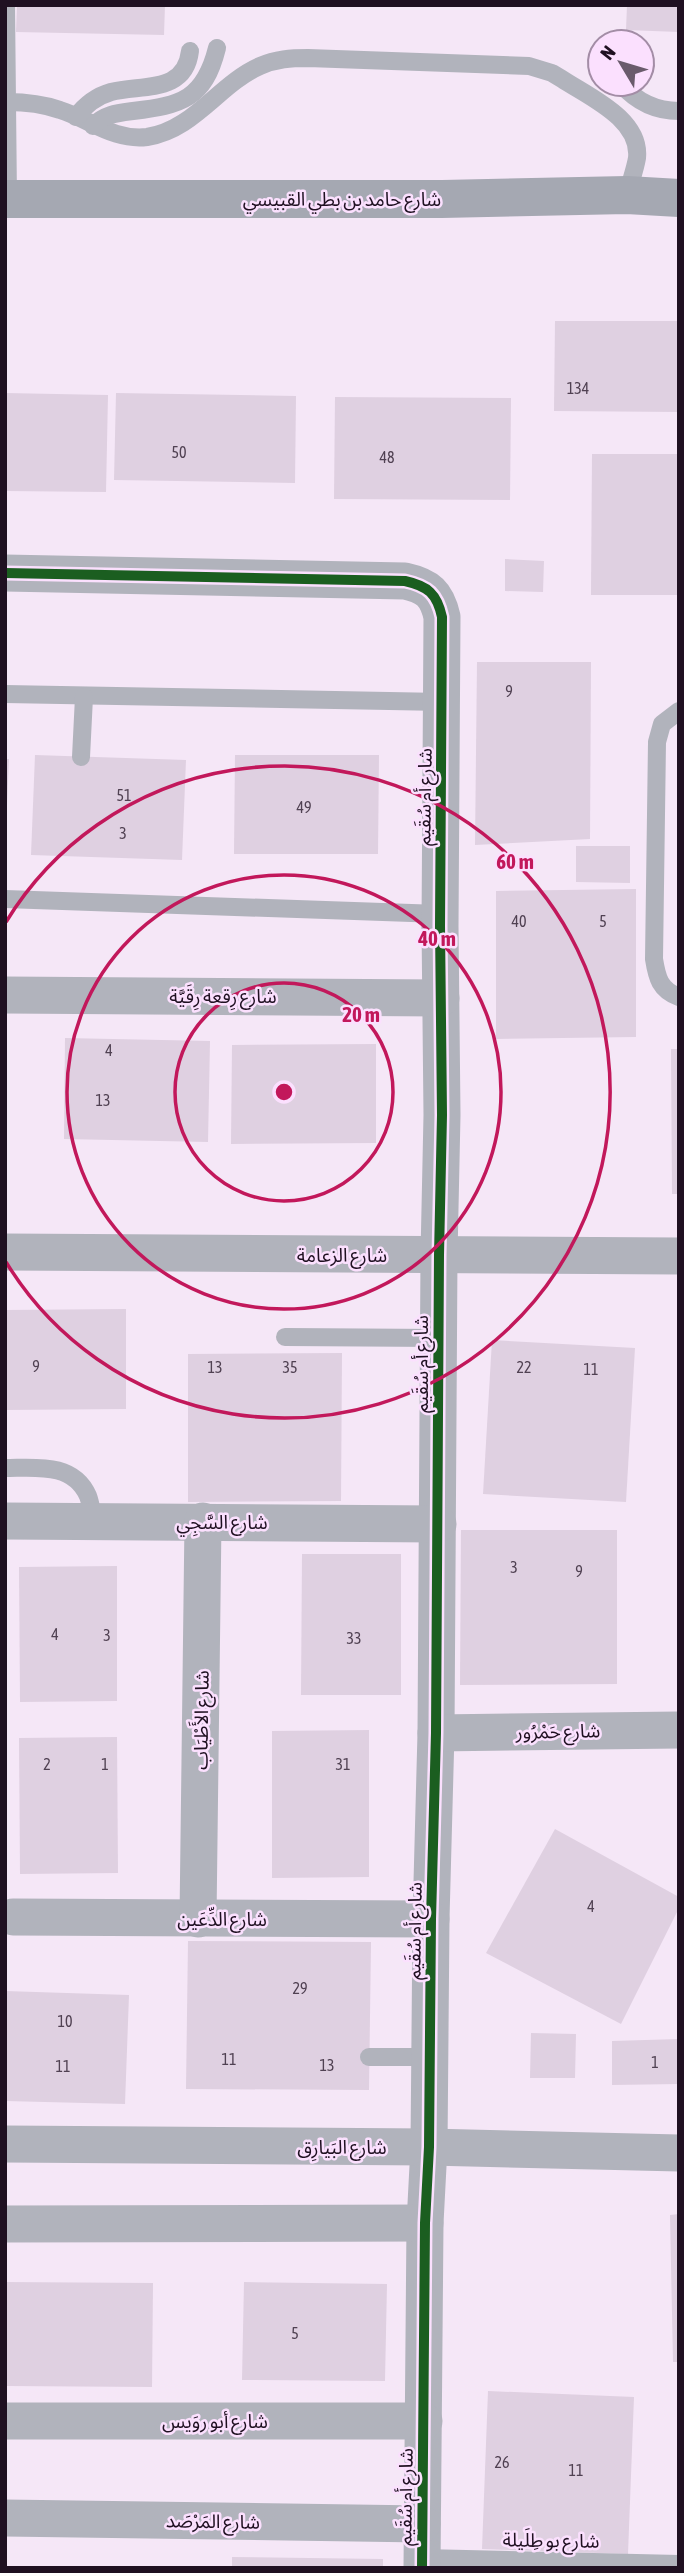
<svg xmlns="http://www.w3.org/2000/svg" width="684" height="2573" viewBox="0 0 684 2573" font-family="'Asap Condensed','Noto Sans Arabic',sans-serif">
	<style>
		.building { fill: #dfd0e1 }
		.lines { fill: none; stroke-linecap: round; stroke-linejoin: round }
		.lane { stroke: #b1b3bc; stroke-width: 18 }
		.street { stroke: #b1b3bc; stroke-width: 37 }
		.secondary { stroke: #a5a8b2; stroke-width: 38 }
		.cycleway-casing { stroke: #fbe0fe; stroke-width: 15 }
		.cycleway { stroke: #1b5e20; stroke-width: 10 }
		.ring { fill: none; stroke: #c2185b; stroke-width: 3.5 }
		.labels { text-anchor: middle; stroke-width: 5; stroke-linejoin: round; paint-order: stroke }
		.number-label { font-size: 16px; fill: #504152 }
		.street-label { font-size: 19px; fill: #1f1021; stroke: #fbe0fe }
		.centre { fill: #c2185b; stroke: #fbe0fe; stroke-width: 3.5 }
		.ring-label { font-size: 21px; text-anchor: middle; font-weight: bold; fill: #c2185b; stroke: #fbe0fe; stroke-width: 5; stroke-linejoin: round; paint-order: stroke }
	</style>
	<rect width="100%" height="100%" fill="#f5e7f7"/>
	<!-- building -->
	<g class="building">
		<path d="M17 5H165L164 35 16 32Z"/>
		<path d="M627 5H679V32L626 30Z"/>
		<path d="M555 321H679V412L554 411Z"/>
		<path d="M5 393 108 395 106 492 5 491Z"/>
		<path d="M116 393 296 396 295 483 114 480Z"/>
		<path d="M335 397 511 398 510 500 334 499Z"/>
		<path d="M592 454H679V595H591Z"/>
		<path d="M505 559 544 561 543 592 505 591Z"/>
		<path d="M477 662H591L590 839 475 845Z"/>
		<path d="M35 755 186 760 182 860 31 855Z"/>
		<path d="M235 755H379L378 854H234Z"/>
		<path d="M5 759H9L7 805H5Z"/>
		<path d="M576 846H630V883L576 882Z"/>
		<path d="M636 889V1037L496 1039V891Z"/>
		<path d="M65 1038 210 1041 208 1142 64 1139Z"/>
		<path d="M376 1044V1143L231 1144 232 1045Z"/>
		<path d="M671 1049H679V1194H672Z"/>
		<path d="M126 1309V1409L5 1410V1310Z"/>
		<path d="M492 1340 635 1348 626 1502 483 1494Z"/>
		<path d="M342 1353 341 1501 188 1502V1354Z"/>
		<path d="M461 1530H617V1684L460 1685Z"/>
		<path d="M302 1554H401V1695H301Z"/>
		<path d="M117 1566V1701L20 1702 19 1567Z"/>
		<path d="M369 1730V1877L272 1878V1731Z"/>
		<path d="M117 1737 118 1873 20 1874 19 1738Z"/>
		<path d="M555 1829 679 1897V1908L621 2024 486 1953Z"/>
		<path d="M188 1941 371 1942 369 2090 186 2089Z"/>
		<path d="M5 1991 129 1995 125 2104 5 2101Z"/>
		<path d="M531 2033 576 2034 575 2078H530Z"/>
		<path d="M679 2039V2084L612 2085V2041Z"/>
		<path d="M679 2214V2362H673L670 2215Z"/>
		<path d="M5 2282 153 2283 152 2387 5 2386Z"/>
		<path d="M244 2282 387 2284 385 2381 242 2380Z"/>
		<path d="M488 2391 634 2397 628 2554 482 2549Z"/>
		<path d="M232 2557 383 2559V2568H232Z"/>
	</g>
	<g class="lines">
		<!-- lane -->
		<g class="lane">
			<path d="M6 5 8 199"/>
			<path d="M621 84C636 101 656 111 679 111"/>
			<path d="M7 102C25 102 43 104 60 110 89 119 114 141 147 137 194 130 219 84 260 66 276 59 291 58 308 58L529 66 552 73 562 79C589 97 641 119 637 158 635 170 630 183 627 195"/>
			<path d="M76 117C85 105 97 96 111 92 142 84 185 94 190 51"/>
			<path d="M93 126C105 114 117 113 133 111 181 105 204 100 217 48"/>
			<path d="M5 694 443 702"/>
			<path d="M679 711 662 724 657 742 654 959C657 978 660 990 679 997"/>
			<path d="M81 757 84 697"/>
			<path d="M5 899 440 914"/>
			<path d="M285 1337 439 1338"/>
			<path d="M5 1468C35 1468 73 1462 88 1496 91 1504 92 1514 94 1522"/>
			<path d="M369 2057H429"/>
			<path d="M422 2558 679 2564"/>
		</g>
		<!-- street -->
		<g class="street">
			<path d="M5 573 405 581C428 586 437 594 442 617L440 926 442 1115 439 1255 436 1733 431 1919 429 2147 425 2223 422 2568"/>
			<path d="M5 995 441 998"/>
			<path d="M5 1252 679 1256"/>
			<path d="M5 1521 438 1524"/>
			<path d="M436 1733 679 1730"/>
			<path d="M13 1917 431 1919"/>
			<path d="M198 1919 203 1521"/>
			<path d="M5 2144 429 2147 679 2153"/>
			<path d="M5 2224 425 2223"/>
			<path d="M5 2421H424"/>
			<path d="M5 2518 422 2524"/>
		</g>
		<!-- secondary -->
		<path class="secondary" d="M5 199H442L627 195 679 198"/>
		<!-- cycleway casing -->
		<g class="cycleway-casing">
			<path id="cycleway" d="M5 573 405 581C428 586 437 594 442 617L440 926 442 1115 439 1255 436 1733 431 1919 429 2147 425 2223 422 2568"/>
		</g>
		<!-- cycleway -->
		<use href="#cycleway" class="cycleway"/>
	</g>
	<!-- distance rings -->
	<g class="ring">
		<circle cx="284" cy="1092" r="109"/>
		<circle cx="284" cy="1092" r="217"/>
		<path d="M6 922A326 326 0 1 1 6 1262"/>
	</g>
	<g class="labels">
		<!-- number labels -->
		<g class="number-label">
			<text x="578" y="394">134</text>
			<text x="179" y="458">50</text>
			<text x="387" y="463">48</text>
			<text x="509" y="697">9</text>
			<text x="124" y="801">51</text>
			<text x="304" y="813">49</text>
			<text x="123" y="839">3</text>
			<text x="519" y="927">40</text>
			<text x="603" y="927">5</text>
			<text x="109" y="1056">4</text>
			<text x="103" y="1106">13</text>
			<text x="36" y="1372">9</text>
			<text x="215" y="1373">13</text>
			<text x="290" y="1373">35</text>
			<text x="524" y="1373">22</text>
			<text x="591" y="1375">11</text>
			<text x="514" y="1573">3</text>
			<text x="579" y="1577">9</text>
			<text x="55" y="1640">4</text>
			<text x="107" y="1641">3</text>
			<text x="354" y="1644">33</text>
			<text x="47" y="1770">2</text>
			<text x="105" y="1770">1</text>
			<text x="343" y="1770">31</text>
			<text x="591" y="1912">4</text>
			<text x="300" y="1994">29</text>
			<text x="65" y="2027">10</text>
			<text x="229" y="2065">11</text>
			<text x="655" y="2068">1</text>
			<text x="327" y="2071">13</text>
			<text x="63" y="2072">11</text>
			<text x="295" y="2339">5</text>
			<text x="502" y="2468">26</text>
			<text x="576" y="2476">11</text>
		</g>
		<!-- street labels -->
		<g class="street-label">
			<text x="342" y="206">شارع حامد بن بطي القبيسي</text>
			<text transform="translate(424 797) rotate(-89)" y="7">شارع أم سُقَيم</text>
			<text x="223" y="1003">شارع رِقعة رِقَيَّة</text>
			<text x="342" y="1262">شارع الزعامة</text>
			<text transform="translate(421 1364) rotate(-90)" y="7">شارع أم سُقَيم</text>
			<text x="222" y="1529">شارع السَّجِي</text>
			<text transform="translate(201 1720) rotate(-89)" y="7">شارع الأَطْيَاب</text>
			<text transform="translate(558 1731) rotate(-1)" y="7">شارع حَمْرُور</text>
			<text x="222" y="1926">شارع الدِّعَين</text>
			<text transform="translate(414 1931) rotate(-89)" y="7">شارع أم سُقَيم</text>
			<text x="342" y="2154">شارع البَيارِق</text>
			<text x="215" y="2428">شارع أبو روَيس</text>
			<text transform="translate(405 2497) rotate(-89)" y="7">شارع أم سُقَيم</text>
			<text transform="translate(213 2521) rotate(1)" y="7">شارع المَرْصَد</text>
			<text transform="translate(551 2540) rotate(1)" y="7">شارع بو طِلَيلة</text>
		</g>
	</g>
	<circle cx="284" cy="1092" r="10" class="centre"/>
	<g class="ring-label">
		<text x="515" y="869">60 m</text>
		<text x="437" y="946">40 m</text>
		<text x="361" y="1022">20 m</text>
	</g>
	<!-- border -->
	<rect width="684" height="2573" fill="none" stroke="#1f1021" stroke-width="14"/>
	<!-- north arrow -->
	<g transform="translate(621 63) rotate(308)"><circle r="33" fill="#fbe0fe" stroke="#a38da6" stroke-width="2"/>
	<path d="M0-5L12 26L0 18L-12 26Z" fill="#6a5b6c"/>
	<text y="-10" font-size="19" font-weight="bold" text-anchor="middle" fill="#1f1021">N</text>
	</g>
</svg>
